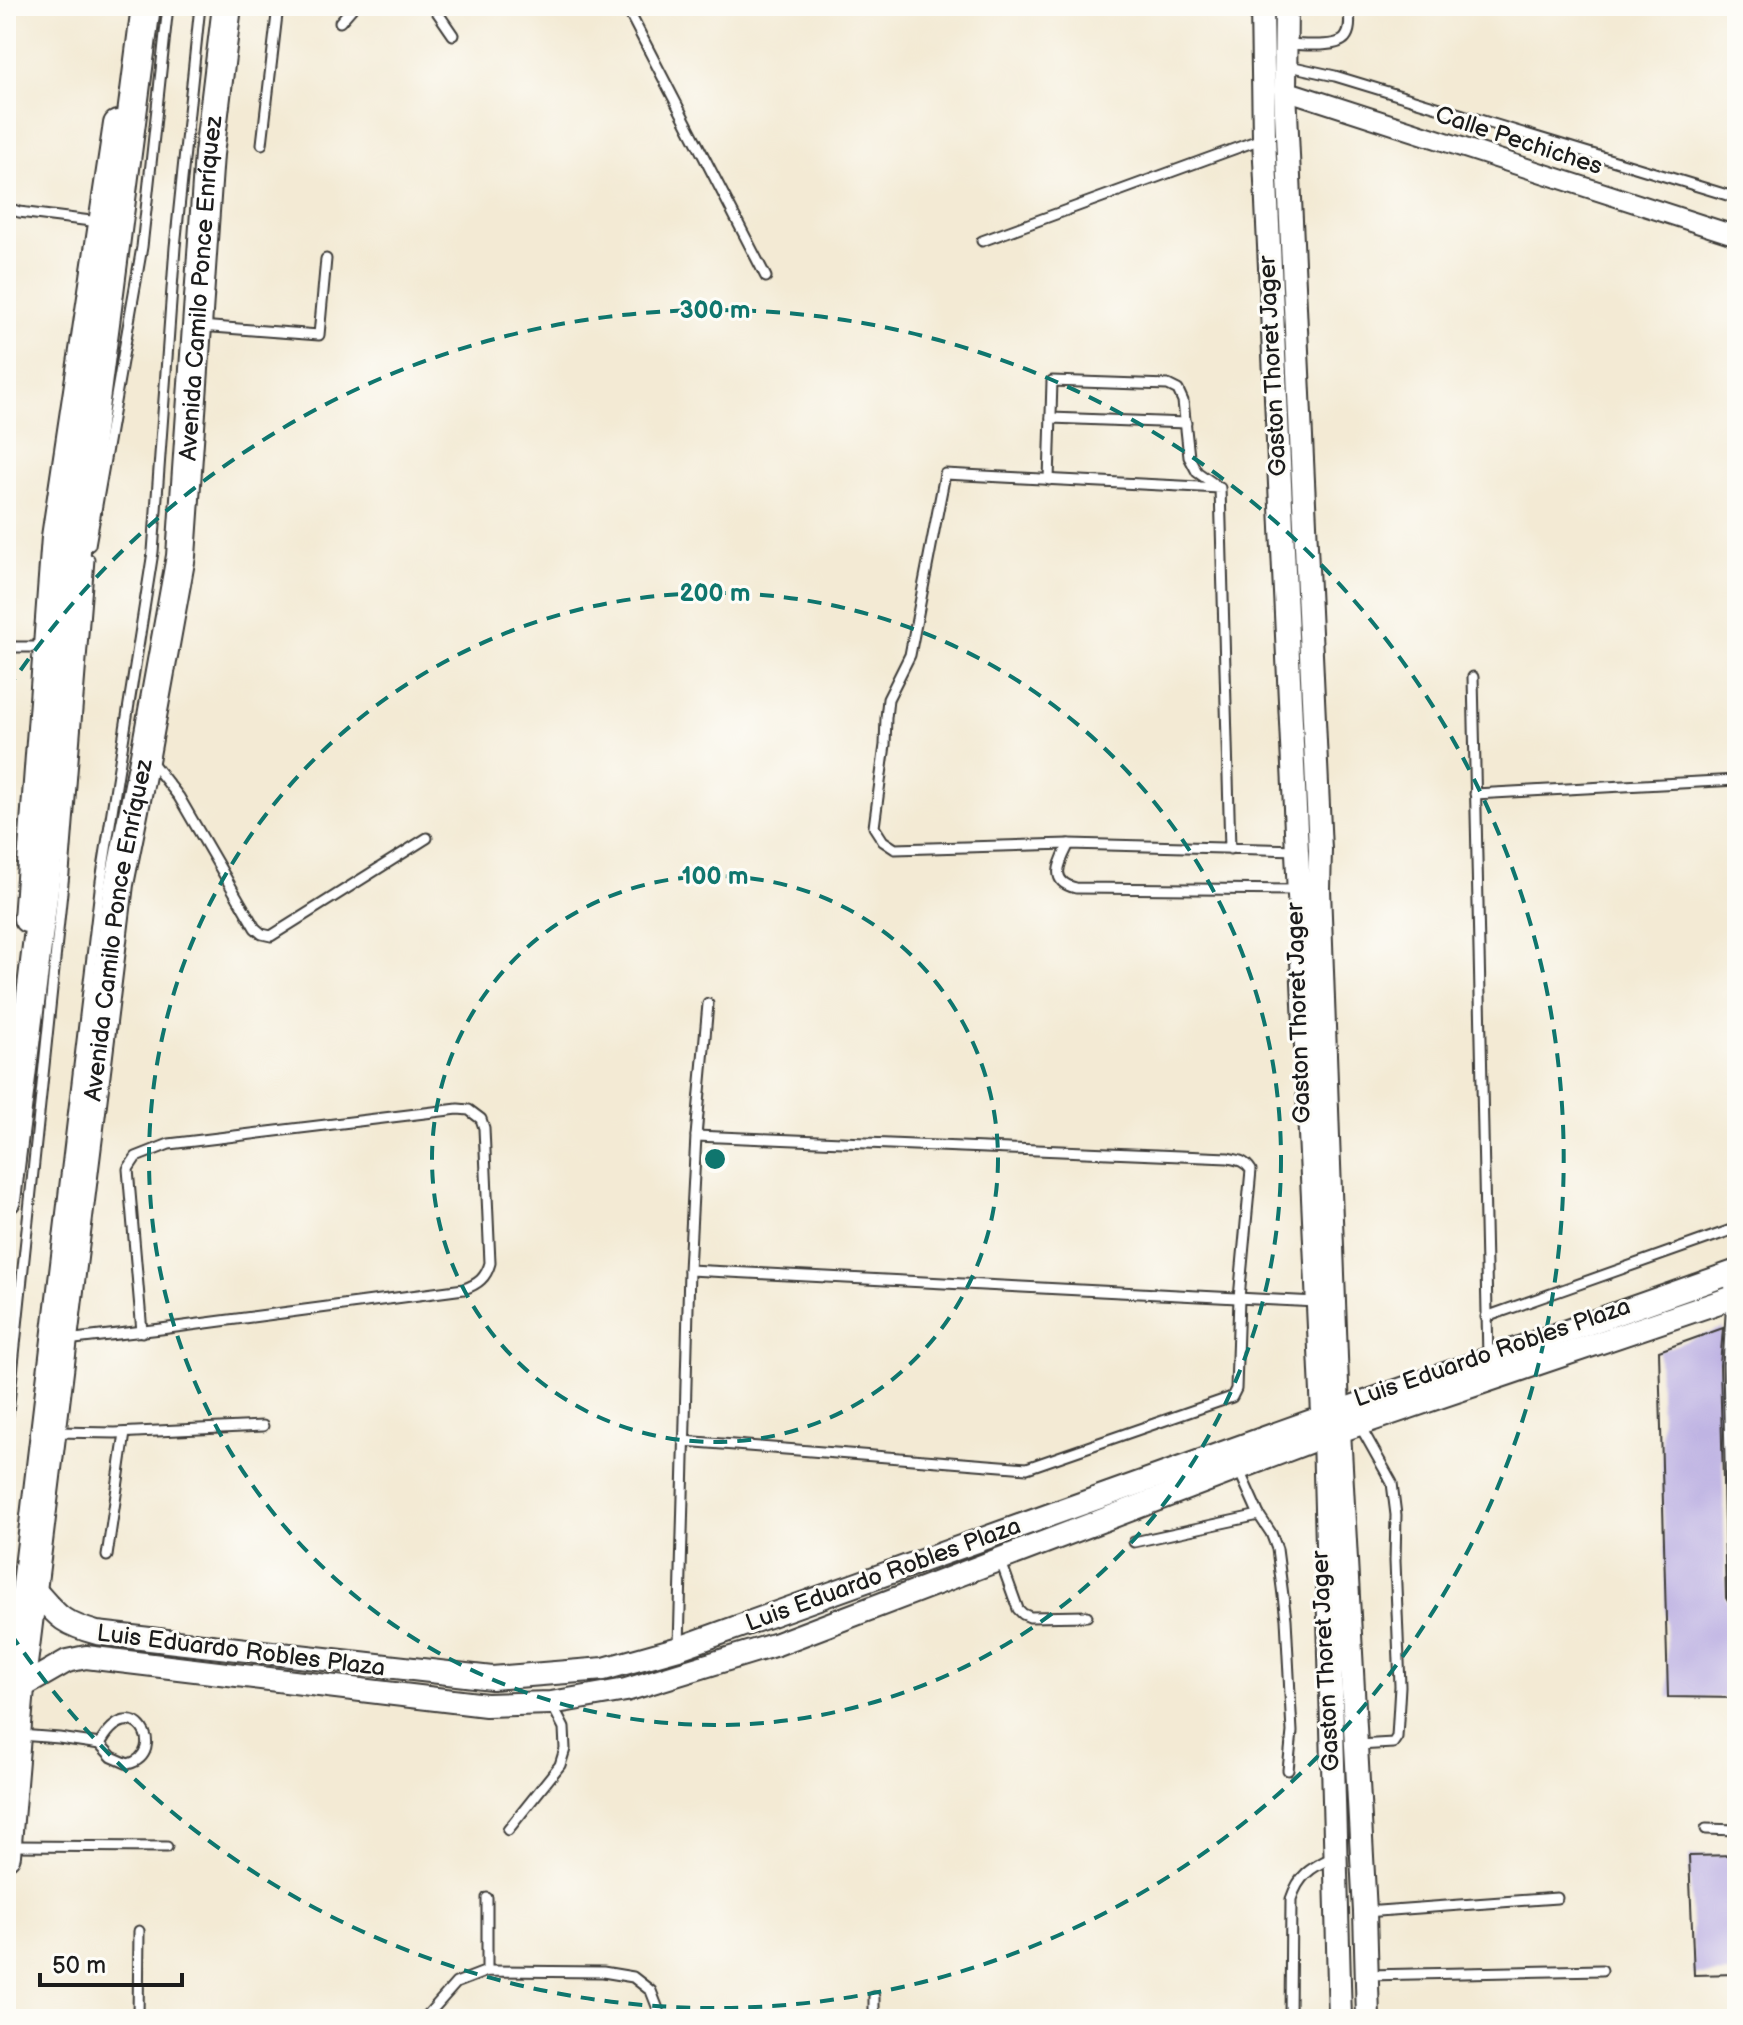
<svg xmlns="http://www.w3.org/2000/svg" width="1743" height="2025" viewBox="0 0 1743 2025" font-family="'Balsamiq Sans',sans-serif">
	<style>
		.building { fill: #bcb0e2 }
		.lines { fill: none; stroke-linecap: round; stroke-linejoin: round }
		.service-casing { stroke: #3c3b38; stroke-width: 13 }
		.minor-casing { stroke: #3c3b38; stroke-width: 22 }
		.tertiary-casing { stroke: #3c3b38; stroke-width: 26 }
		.secondary-casing { stroke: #3c3b38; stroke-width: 30 }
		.primary-casing { stroke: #3c3b38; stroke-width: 32 }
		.service { stroke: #fff; stroke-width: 9 }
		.minor { stroke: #fff; stroke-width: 18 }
		.tertiary { stroke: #fff; stroke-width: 22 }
		.secondary { stroke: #fff; stroke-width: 26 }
		.primary { stroke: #fff; stroke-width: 28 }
		.ring { fill: none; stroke: #0f766e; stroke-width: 4; stroke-dasharray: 14 10 }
		.labels { text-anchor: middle; stroke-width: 6; stroke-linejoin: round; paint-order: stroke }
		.street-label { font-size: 24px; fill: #1c1c1c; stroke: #fdfcf7 }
		.centre { fill: #0f766e; stroke: #fdfcf7; stroke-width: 4 }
		.ring-label { font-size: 24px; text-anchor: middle; font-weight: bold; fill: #0f766e; stroke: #fdfcf7; stroke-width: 6; stroke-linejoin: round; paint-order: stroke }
	</style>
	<rect width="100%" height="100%" fill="#fdfcf7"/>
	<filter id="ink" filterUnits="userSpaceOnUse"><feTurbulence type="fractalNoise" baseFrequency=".0125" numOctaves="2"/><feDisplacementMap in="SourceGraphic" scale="16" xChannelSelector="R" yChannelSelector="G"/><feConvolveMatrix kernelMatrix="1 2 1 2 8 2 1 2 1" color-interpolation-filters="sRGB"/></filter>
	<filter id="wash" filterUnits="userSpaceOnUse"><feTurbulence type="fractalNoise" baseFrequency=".006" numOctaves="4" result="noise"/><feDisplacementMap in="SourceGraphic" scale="32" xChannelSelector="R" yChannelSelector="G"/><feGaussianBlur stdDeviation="1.8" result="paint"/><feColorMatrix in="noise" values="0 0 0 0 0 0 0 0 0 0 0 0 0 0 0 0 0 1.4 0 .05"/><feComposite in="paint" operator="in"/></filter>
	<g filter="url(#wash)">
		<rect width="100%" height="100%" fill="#f3ead4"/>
		<g id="blocks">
			<!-- building -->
			<g class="building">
				<path d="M1723 1328 1720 1365 1726 1598 1730 1605 1737 1604V1698L1668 1697 1659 1351Z"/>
				<path d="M1737 1855V1974L1694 1975 1689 1856Z"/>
			</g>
		</g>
	</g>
	<g filter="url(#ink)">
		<use href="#blocks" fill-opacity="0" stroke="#3c3b38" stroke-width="2"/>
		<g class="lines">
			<!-- service casing -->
			<g class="service-casing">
				<g id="service">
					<path d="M433 6 453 35"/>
					<path d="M626 6 766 277"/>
					<path d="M340 22 354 6"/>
					<path d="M1286 44C1299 44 1336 49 1345 38 1352 30 1349 16 1349 6"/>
					<path d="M1285 65 1335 76 1737 198"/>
					<path d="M262 144 278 6"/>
					<path d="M6 207 19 212 99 222"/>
					<path d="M982 241 1264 138"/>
					<path d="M200 326 319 335 326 259"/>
					<path d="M1051 418 1186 423"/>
					<path d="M1049 480 1052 381 1168 385 1178 390 1183 401 1189 457 1197 472 1217 486"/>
					<path d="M90 545 142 247 168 6"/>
					<path d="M6 647H44"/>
					<path d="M1473 677 1488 1358"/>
					<path d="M150 760 179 797 255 928 262 934 271 936 427 838"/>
					<path d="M1475 794 1737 780"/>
					<path d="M1069 844C1060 862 1048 882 1076 888L1300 890"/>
					<path d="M1230 849 1220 488 945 474 910 655 888 699 886 718 885 745 874 827 883 841 895 849 1069 844 1298 850"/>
					<path d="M689 1270 1317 1302"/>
					<path d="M1727 1274 1732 1298 1728 1365 1733 1598"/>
					<path d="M1486 1317 1737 1228"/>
					<path d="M66 1340 161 1329 464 1289C478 1284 486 1278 490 1263L484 1128 481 1119 469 1110 458 1109 169 1144 136 1157 128 1169 142 1332"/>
					<path d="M6 1432 64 873 89 559"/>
					<path d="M54 1432 115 1433 263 1426"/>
					<path d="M683 1441 1027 1468 1232 1397 1236 1389 1239 1298 1251 1170C1245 1161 1239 1160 1228 1158L696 1136"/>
					<path d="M1238 1468 1259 1515 1271 1533 1277 1549 1286 1619 1292 1732 1288 1770"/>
					<path d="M1134 1542 1259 1515"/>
					<path d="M107 1556 125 1433"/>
					<path d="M1000 1559 1018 1609 1023 1614 1030 1617 1087 1616"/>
					<path d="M679 1647 689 1270 696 1136 708 1004"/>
					<path d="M6 1680 101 881 153 552 175 247 200 6"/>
					<path d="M20 1735 59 1738 100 1744 112 1757 128 1764C170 1753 132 1686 100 1744"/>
					<path d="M1358 1745 1393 1743 1397 1737 1400 1686 1395 1561 1396 1515 1392 1483 1359 1424"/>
					<path d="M1706 1829 1737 1830"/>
					<path d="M508 1830 560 1765 565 1749 564 1728 551 1703"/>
					<path d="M11 1846 167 1847"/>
					<path d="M487 1898V1971"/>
					<path d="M1365 1912 1557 1898"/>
					<path d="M1367 1975 1602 1970"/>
					<path d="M138 2019 139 1931"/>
					<path d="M424 2019 456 1983 487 1971 603 1972 633 1977 651 1991 658 2009V2019"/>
					<path d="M874 2019V1997"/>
					<path d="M1290 2019 1291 1899C1299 1875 1310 1868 1333 1857"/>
				</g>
			</g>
			<!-- minor casing -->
			<g class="minor-casing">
				<g id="minor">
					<path d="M1285 90 1737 236"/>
					<path d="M6 1041 26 1045"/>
				</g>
			</g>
			<!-- tertiary casing -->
			<g class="tertiary-casing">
				<g id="tertiary">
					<path d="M1262 6 1264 138 1324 1436 1340 2019"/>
					<path d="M1286 6 1285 90 1320 850 1319 889 1338 1412 1365 1912 1368 2019"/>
					<path d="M32 1587C57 1615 60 1623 97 1633L492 1678 604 1669 679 1648 1323 1417 1737 1271"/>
					<path d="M20 1688 67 1661 86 1657 486 1705 551 1703 626 1690 777 1644 1324 1436 1737 1296"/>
				</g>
			</g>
			<!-- secondary casing -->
			<g class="secondary-casing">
				<path id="secondary" d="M27 919 55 537 117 124"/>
			</g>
			<!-- primary casing -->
			<g class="primary-casing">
				<g id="primary">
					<path d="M6 1200 46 872 77 540 146 6"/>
					<path id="s1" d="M6 1855 20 1688 119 884 145 755 181 556 209 154 227 6"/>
				</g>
			</g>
			<!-- service -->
			<use href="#service" class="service"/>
			<!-- minor -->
			<use href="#minor" class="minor"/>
			<!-- tertiary -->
			<use href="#tertiary" class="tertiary"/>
			<!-- secondary -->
			<use href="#secondary" class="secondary"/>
			<!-- primary -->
			<use href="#primary" class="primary"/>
		</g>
	</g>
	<!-- distance rings -->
	<g class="ring">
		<circle cx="715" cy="1159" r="283"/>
		<circle cx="715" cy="1159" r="566"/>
		<path d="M7 690A849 849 0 1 1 7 1628"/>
	</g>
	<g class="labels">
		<!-- street labels -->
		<g class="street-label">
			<text transform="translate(1519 140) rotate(18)" y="8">Calle Pechiches</text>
			<text dy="8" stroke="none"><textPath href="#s1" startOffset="1580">Avenida Camilo Ponce Enríquez</textPath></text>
			<text transform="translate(1272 366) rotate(-93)" y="8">Gaston Thoret Jager</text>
			<text dy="8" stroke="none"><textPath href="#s1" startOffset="932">Avenida Camilo Ponce Enríquez</textPath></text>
			<text transform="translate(1298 1013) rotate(-92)" y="8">Gaston Thoret Jager</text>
			<text transform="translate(1492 1352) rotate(-19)" y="8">Luis Eduardo Robles Plaza</text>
			<text transform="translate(883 1574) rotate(-20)" y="8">Luis Eduardo Robles Plaza</text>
			<text transform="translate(241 1650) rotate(7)" y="8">Luis Eduardo Robles Plaza</text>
			<text transform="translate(1325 1661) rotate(-93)" y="8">Gaston Thoret Jager</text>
		</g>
	</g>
	<circle cx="715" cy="1159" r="12" class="centre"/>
	<g class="ring-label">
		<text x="715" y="318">300 m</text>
		<text x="715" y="601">200 m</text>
		<text x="715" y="884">100 m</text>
	</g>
	<!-- margin -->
	<rect width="1743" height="2025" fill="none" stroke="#fdfcf7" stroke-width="32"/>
	<!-- scale -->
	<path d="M40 1973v12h142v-12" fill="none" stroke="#1c1c1c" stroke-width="4"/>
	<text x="52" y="1973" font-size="24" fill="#1c1c1c" stroke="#fdfcf7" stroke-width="6" paint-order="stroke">50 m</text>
</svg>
